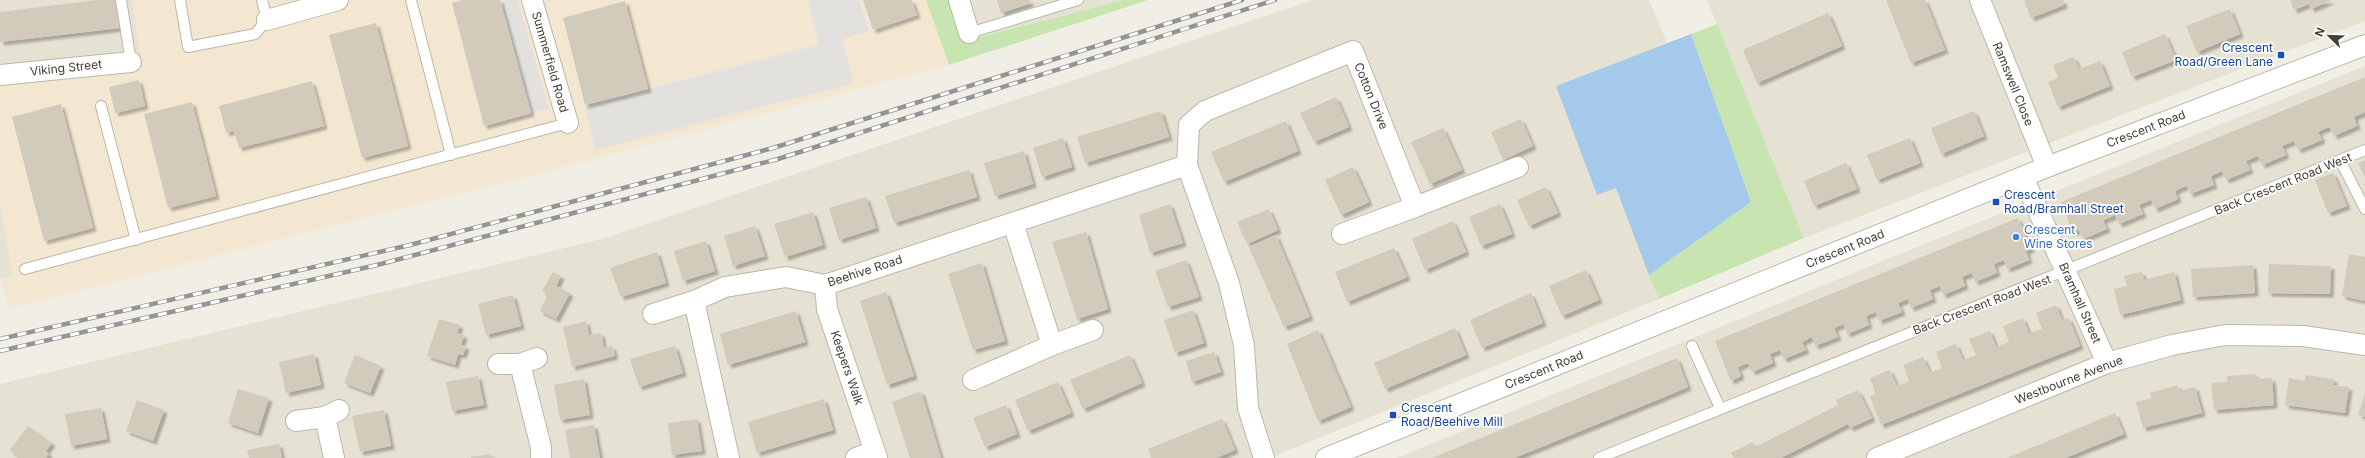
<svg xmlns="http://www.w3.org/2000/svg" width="2365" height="458" viewBox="0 0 2365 458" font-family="Inter,sans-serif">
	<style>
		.residential { fill: #e5e1d3 }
		.commercial { fill: #f3e7d1 }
		.green { fill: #c8e4b0 }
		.parking { fill: #e2e1dd }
		.water { fill: #a4c9eb }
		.building { fill: #d2cbbb; filter: url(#shadow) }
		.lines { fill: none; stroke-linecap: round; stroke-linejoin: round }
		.lane-casing { stroke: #bcb7a8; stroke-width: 12 }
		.street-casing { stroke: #bcb7a8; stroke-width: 22 }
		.lane { stroke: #fff; stroke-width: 10 }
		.street { stroke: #fff; stroke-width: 20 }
		.rail-casing { stroke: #949494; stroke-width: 4.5 }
		.rail { stroke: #fff; stroke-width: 3; stroke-dasharray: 9; stroke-linecap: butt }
		.transit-dot { fill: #1a4fb4; stroke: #fff; stroke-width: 1.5 }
		.shop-dot { fill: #3f7fe0; stroke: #fff; stroke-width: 1.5 }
		.labels { text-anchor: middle; stroke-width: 3.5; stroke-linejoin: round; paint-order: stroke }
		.transit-label { font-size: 12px; fill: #164399; stroke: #fff; text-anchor: start }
		.street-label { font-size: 12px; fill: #433f35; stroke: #fff }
		.shop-label { font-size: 12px; fill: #366cbe; stroke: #fff; text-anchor: start }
	</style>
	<defs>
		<filter id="shadow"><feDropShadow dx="3.5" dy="3.5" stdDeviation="1" flood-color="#0004"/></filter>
	</defs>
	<rect width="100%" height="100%" fill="#f1efe5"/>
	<!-- residential -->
	<g class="residential">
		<path d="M0 0H132L143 68 0 85Z"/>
		<path d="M951 0H1124L964 41Z"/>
		<path d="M1312 0H1649L1667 43 1556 86 1597 195 1616 188 1659 299 1270 458H0V384L602 239Z"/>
		<path d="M1707 0H2365V21L1804 238Z"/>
		<path d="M2365 66V458H1396Z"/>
		<path d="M0 201 13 276 0 279Z"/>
	</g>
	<!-- commercial -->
	<path class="commercial" d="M132 0H926L949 65 576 164 9 309 0 279 13 276 0 201V85L142 68Z"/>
	<!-- green -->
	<g class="green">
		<path d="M926 0H951L964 41 1124 0H1148L949 65Z"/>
		<path d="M1717 24 1804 238 1659 299 1649 275 1751 202 1691 34Z"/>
	</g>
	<!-- parking -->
	<g class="parking">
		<path d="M500 0H518L549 109 531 113Z"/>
		<path d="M808 0H859L869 31 842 39 854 83 595 150 585 105 819 45Z"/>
	</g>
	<!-- water -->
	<path class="water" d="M1691 34 1751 202 1649 275 1616 188 1597 195 1556 86Z"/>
	<!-- building -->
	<g class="building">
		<path d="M97 0H116L120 28 0 42V12Z"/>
		<path d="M462 0H500L531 113 484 126 452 3Z"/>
		<path d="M863 0H912L917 15 873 30Z"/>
		<path d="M997 0H1029L1031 3 1001 13Z"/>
		<path d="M1886 0H1925L1945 50 1911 63Z"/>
		<path d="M2024 0H2063L2064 5 2031 18Z"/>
		<path d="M2290 0H2332L2311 9 2309 4 2294 10Z"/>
		<path d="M625 1 648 89 585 105 563 18Z"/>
		<path d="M2230 9 2240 34 2197 52 2186 26Z"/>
		<path d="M1828 13 1842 46 1757 83 1743 50Z"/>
		<path d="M376 23 408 146 362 158 329 35Z"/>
		<path d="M2165 34 2176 60 2132 77 2122 52Z"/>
		<path d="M2074 57 2079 69 2100 61 2110 86 2058 107 2048 82 2058 78 2053 65Z"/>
		<path d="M2365 77V112L2354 117 2357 126 2334 136 2330 127 2324 129 2318 132 2322 140 2298 150 2294 141 2282 146 2286 155 2262 165 2258 156 2246 161 2250 170 2226 180 2222 171 2211 176 2214 185 2190 194 2187 186 2181 188 2175 191 2178 199 2155 209 2151 200 2139 205 2143 214 2119 224 2115 215 2109 218 2103 220 2107 229 2083 239 2079 230 2073 232 2061 202Z"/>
		<path d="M139 80 145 106 115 113 109 87Z"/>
		<path d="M312 81 324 126 239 148 234 131 226 133 219 106Z"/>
		<path d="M1336 97 1349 127 1314 142 1300 113Z"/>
		<path d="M192 102 216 196 168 208 144 114Z"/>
		<path d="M61 104 93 228 44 241 12 117Z"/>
		<path d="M1161 111 1169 137 1085 163 1077 137Z"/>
		<path d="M1974 111 1984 136 1941 154 1931 128Z"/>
		<path d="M1521 119 1533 146 1503 160 1491 132Z"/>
		<path d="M1286 121 1298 151 1224 182 1211 152Z"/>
		<path d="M1443 128 1462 170 1430 184 1411 142Z"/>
		<path d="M1063 138 1072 167 1042 177 1033 148Z"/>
		<path d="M1910 138 1920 163 1877 180 1867 155Z"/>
		<path d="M1024 151 1033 184 995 196 984 163Z"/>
		<path d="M2365 160V177L2358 164Z"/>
		<path d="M1846 163 1857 189 1814 206 1804 181Z"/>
		<path d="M1353 167 1369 202 1341 215 1325 180Z"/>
		<path d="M969 170 977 197 894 223 885 196Z"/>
		<path d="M2333 173 2347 206 2328 213 2315 180Z"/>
		<path d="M1546 187 1558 213 1529 226 1517 200Z"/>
		<path d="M866 197 876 228 839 240 829 208Z"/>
		<path d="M1170 204 1183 243 1150 253 1139 215Z"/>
		<path d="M1500 204 1512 234 1481 246 1469 217Z"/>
		<path d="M1269 209 1278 230 1247 244 1237 222Z"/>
		<path d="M813 212 823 245 785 257 774 224Z"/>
		<path d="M2018 218 2031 249 2026 251 2029 260 2007 269 2004 260 1994 264 1997 273 1975 282 1972 273 1962 277 1965 286 1943 295 1940 286 1930 290 1933 299 1911 308 1908 299 1898 303 1902 312 1879 321 1876 312 1866 316 1869 325 1847 334 1844 324 1834 328 1838 337 1815 346 1812 337 1802 342 1806 350 1784 359 1780 350 1770 354 1773 363 1752 372 1748 363 1738 367 1741 376 1731 381 1715 341Z"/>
		<path d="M1453 221 1466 252 1425 270 1412 239Z"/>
		<path d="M755 226 765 256 733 266 724 236Z"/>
		<path d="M1086 232 1108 309 1077 319 1052 242Z"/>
		<path d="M1276 235 1310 317 1284 327 1249 247Z"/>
		<path d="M706 241 715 271 683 281 674 251Z"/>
		<path d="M1394 248 1407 277 1347 302 1335 272Z"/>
		<path d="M657 252 666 283 621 297 610 268Z"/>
		<path d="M2349 254 2365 257V301L2342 296Z"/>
		<path d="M1186 260 1199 297 1168 307 1155 271Z"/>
		<path d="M982 263 1005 341 973 350 948 274Z"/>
		<path d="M2269 264 2331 266 2330 294 2268 293Z"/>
		<path d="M2253 265 2255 293 2193 297 2191 269Z"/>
		<path d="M1586 270 1599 300 1562 316 1549 286Z"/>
		<path d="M553 272 561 276 556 286 570 293 556 319 540 311 548 294 542 291Z"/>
		<path d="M2142 272 2144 280 2174 272 2181 300 2120 315 2114 289 2127 286 2124 276Z"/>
		<path d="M886 292 914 376 887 385 860 301Z"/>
		<path d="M1531 293 1543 323 1482 348 1470 320Z"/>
		<path d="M513 295 521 326 486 335 478 304Z"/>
		<path d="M2056 305 2062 320 2069 318 2080 346 1881 425 1870 397 1876 394 1870 378 1890 370 1897 386 1909 381 1903 365 1923 357 1930 373 1942 368 1936 352 1956 344 1963 360 1976 355 1969 339 1990 331 1996 347 2003 344 2009 342 2003 326 2023 318 2029 334 2042 329 2036 313Z"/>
		<path d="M1193 310 1204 343 1175 353 1164 320Z"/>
		<path d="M796 311 805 342 728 365 720 334Z"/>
		<path d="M439 319 460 325 457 333 464 335 461 345 466 346 463 355 458 354 455 365 427 356Z"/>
		<path d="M586 321 589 335 601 333 604 348 612 346 615 356 572 367 563 327Z"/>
		<path d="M1455 328 1466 355 1385 389 1374 363Z"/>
		<path d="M1318 330 1351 407 1318 421 1287 344Z"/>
		<path d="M675 346 683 373 639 387 630 359Z"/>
		<path d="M1214 352 1221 372 1192 382 1186 361Z"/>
		<path d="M314 354 321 385 286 393 279 362Z"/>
		<path d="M355 355 381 366 370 393 344 383Z"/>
		<path d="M1130 355 1142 383 1083 409 1070 380Z"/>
		<path d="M1677 358 1688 387 1657 400 1514 458H1432Z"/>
		<path d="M2255 374 2256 379 2272 378 2274 405 2214 410 2211 383 2227 382V376Z"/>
		<path d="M2305 375 2334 379 2333 385 2349 387 2345 413 2285 405 2289 378 2305 381Z"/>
		<path d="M478 376 484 405 452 411 446 382Z"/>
		<path d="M584 379 590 415 560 420 554 385Z"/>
		<path d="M1058 382 1071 413 1028 431 1015 400Z"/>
		<path d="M2178 385 2179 391 2195 387 2202 413 2143 428 2136 402 2152 398 2150 393Z"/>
		<path d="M238 389 269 398 258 433 228 423Z"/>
		<path d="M1858 390 1872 418 1850 428 1848 424 1781 458H1734L1731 453 1753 442 1755 447 1838 405 1836 400Z"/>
		<path d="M921 391 933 431 941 458H910L892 402Z"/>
		<path d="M2365 394V417L2358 415Z"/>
		<path d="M824 399 833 430 757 453 748 422Z"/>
		<path d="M137 400 164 410 153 441 126 431Z"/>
		<path d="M1006 405 1017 434 985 447 973 418Z"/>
		<path d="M101 408 107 439 71 446 65 414Z"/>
		<path d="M384 410 391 446 360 452 352 416Z"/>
		<path d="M2115 413 2124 434 2065 458H2007Z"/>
		<path d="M697 419 702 451 672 455 668 423Z"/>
		<path d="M1222 419 1235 450 1216 458H1151L1148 449Z"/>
		<path d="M594 425 600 458H570L565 430Z"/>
		<path d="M28 426 52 443 46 451 49 454 46 458H20L10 450Z"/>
		<path d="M279 444 282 458H249L247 450Z"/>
		<path d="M491 454V458H471V457Z"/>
	</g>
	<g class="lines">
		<!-- lane casing -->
		<g class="lane-casing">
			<g id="lane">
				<path d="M121 0 131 62"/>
				<path d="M180 0 188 47 255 34 267 20 262 0"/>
				<path d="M411 0 451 155"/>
				<path d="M969 33 1078 0"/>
				<path d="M101 106 136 240"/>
				<path d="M2340 160 2365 209"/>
				<path d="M25 269 568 123"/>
				<path d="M1692 346 1720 408"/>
				<path d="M1599 458 2365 150"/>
			</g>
		</g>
		<!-- street casing -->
		<g class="street-casing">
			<g id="street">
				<path d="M532 0 568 123"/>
				<path d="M959 0 969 33"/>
				<path d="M1980 0 2047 167"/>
				<path d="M267 20 338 0"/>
				<path d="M0 75 131 62"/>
				<path d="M2023 177 2107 363"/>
				<path d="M1415 207 1518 167"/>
				<path d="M825 285 827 309 877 458"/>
				<path d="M653 314 694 301"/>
				<path d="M1052 345 1093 330"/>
				<path d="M498 364H520L537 358"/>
				<path d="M520 364 541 447V458"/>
				<path d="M973 380 1052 345 1013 223"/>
				<path d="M325 417 334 458"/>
				<path d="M296 421 325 417 339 410"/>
				<path d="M729 458 694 301 725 287 786 277 825 285 1187 165"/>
				<path d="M856 458 874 451"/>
				<path d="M1264 458 1248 408 1244 345 1229 283 1187 165 1189 125 1205 111 1353 51 1415 207 1342 234"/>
				<path d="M1326 458 2047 167 2365 45"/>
				<path d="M1877 458 2107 363 2172 345 2225 335 2303 336 2365 345"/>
			</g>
		</g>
		<!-- lane -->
		<use href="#lane" class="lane"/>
		<!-- street -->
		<use href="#street" class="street"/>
		<!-- rail casing -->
		<g class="rail-casing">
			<g id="rail">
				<path d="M0 339 410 245 773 148 1242 0"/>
				<path d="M0 351 377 265 778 159 1275 0"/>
			</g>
		</g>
		<!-- rail -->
		<use href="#rail" class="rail"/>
	</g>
	<!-- markers -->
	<g class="transit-dot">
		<rect x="2277" y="51" width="8" height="8" rx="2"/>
		<rect x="1992" y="198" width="8" height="8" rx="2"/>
		<rect x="1389" y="411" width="8" height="8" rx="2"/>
	</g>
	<circle class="shop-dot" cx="2016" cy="237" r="4"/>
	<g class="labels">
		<!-- transit labels -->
		<g class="transit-label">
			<text x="2273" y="52" text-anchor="end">Crescent<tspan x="2273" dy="14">Road/Green Lane</tspan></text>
			<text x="2004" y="199">Crescent<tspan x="2004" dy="14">Road/Bramhall Street</tspan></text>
			<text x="1401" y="412">Crescent<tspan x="1401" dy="14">Road/Beehive Mill</tspan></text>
		</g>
		<!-- street labels -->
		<g class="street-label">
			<text transform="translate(550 62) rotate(74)" y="4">Summerfield Road</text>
			<text transform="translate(66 68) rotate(-6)" y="4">Viking Street</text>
			<text transform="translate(2013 84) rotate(68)" y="4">Ramswell Close</text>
			<text transform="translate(1371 96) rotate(68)" y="4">Cotton Drive</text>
			<text transform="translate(2146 129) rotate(-21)" y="4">Crescent Road</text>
			<text transform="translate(2283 184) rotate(-22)" y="4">Back Crescent Road West</text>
			<text transform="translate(1845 249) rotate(-22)" y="4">Crescent Road</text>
			<text transform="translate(865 271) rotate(-18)" y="4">Beehive Road</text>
			<text transform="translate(2080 303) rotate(66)" y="4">Bramhall Street</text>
			<text transform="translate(1982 305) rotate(-21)" y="4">Back Crescent Road West</text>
			<text transform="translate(847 368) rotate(71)" y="4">Keepers Walk</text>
			<text transform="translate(1544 370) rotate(-22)" y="4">Crescent Road</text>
			<text transform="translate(2069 380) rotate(-21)" y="4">Westbourne Avenue</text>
		</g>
		<!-- shop labels -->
		<g class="shop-label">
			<text x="2024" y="234">Crescent<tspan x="2024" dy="14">Wine Stores</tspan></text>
		</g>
	</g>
	<!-- north arrow -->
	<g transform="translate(2329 36) rotate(293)" stroke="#ffffff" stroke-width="3" paint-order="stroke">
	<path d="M0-3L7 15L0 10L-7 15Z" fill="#433f35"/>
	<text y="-6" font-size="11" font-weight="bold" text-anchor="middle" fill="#433f35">N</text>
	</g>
</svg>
